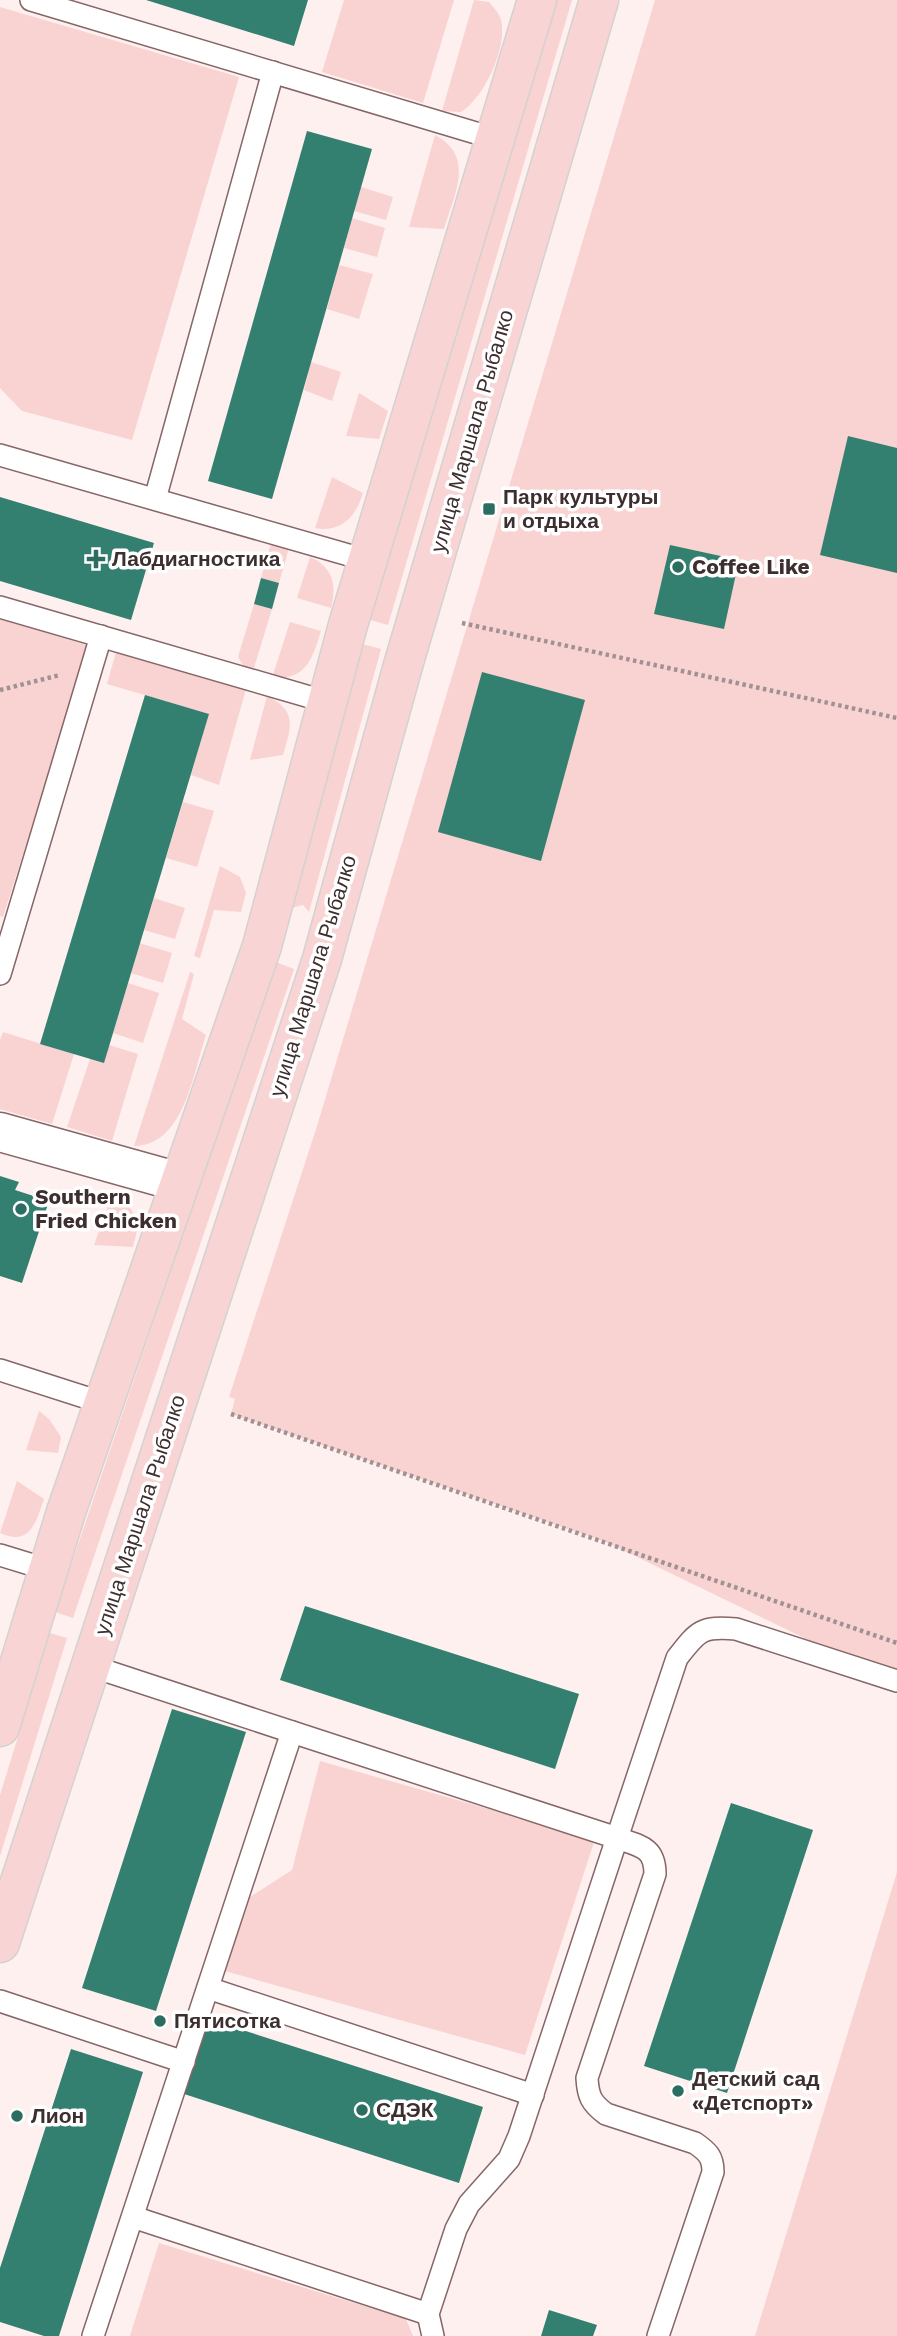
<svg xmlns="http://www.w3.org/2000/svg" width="897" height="2336" viewBox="0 0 897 2336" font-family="'Work Sans',sans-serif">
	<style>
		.green { fill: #f9d2d2 }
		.building { fill: #337f70 }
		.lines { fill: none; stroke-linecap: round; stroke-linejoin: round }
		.lane-casing { stroke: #866666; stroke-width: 24 }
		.street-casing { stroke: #866666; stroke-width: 41 }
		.primary-casing { stroke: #d4d1d1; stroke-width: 41 }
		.path { stroke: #a09192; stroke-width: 4.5; stroke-dasharray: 3.5 3.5; stroke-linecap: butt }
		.lane { stroke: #fff; stroke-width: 21 }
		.street { stroke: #fff; stroke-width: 38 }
		.primary { stroke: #f9d4d4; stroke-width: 38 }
		.poi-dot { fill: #2b6e61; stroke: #fff; stroke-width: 2.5 }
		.labels { text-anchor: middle; stroke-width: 7; stroke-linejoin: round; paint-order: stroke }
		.street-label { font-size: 21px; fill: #3d2e2f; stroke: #fff }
		.poi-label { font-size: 21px; font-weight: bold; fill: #3d2e2f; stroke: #fff; text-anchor: start }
	</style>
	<rect width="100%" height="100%" fill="#fff0f0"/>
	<!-- green -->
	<g class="green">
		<path d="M344 0H454L423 103 322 72Z"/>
		<path d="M474 0 489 2C494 8 499 13 501 20 508 47 484 98 461 112L442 111Z"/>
		<path d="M554 0H572L388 625 370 620Z"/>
		<path d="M655 0H897V1683L606 1542 231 1414 235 1399 229 1397 317 1126Z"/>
		<path d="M0 7 239 77 132 440 22 411 0 388Z"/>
		<path d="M435 135C476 156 454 196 444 229L409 227Z"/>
		<path d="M361 187 393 197 386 220 354 211Z"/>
		<path d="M352 218 385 228 377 257 344 248Z"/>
		<path d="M339 265 373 274 359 319 327 309Z"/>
		<path d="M311 362 341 372 332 401 304 390Z"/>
		<path d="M359 393 388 411 379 439 346 436Z"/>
		<path d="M332 477 363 493C356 516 342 533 315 528Z"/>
		<path d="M271 543 289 548 279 583 261 578Z"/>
		<path d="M310 557C333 567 337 585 331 608L297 598Z"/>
		<path d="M254 604 272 609 253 671 244 667 238 657Z"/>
		<path d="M0 618 89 646 3 917 0 916Z"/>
		<path d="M290 622 321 631C312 659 307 680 272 678Z"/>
		<path d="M362 644 381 649 309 912 303 905 291 908Z"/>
		<path d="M116 652 246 689 219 785 191 775 209 714 107 684Z"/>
		<path d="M267 696C298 711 291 727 283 755L250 760Z"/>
		<path d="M183 802 214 811 197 867 166 858Z"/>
		<path d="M220 866 240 877 246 893 241 912 214 910 200 958 194 956Z"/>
		<path d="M154 898 185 908 175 939 144 930Z"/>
		<path d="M139 943 172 953 163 983 131 973Z"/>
		<path d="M276 962 294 969 73 1618 55 1612Z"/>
		<path d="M190 972 194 974 182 1019 206 1035C193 1073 184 1146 134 1146Z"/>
		<path d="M128 983 159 993 143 1043 113 1033Z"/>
		<path d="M3 1032 74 1054 52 1124 0 1109V1040Z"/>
		<path d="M109 1045 138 1054 112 1141 67 1127 90 1059Z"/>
		<path d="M113 1192 127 1202 139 1223 133 1247 94 1245Z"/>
		<path d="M39 1411 49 1419 61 1437 58 1453 26 1450Z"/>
		<path d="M17 1481 44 1499C36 1522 30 1547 0 1533Z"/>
		<path d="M50 1633 67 1638 0 1856V1795Z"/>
		<path d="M320 1761 595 1839 525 2055 214 1968 239 1904 292 1870Z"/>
		<path d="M897 1872V2336H755Z"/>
		<path d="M159 2243 406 2319 413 2336H130Z"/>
	</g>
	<!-- building -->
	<g class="building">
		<path d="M146 0H308L294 46Z"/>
		<path d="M307 131 372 149 272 499 208 481Z"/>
		<path d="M848 436 897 448V573L820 555Z"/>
		<path d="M0 497 154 543 131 620 0 581Z"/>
		<path d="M670 545 739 560 724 629 654 614Z"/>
		<path d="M261 578 279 583 272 609 254 604Z"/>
		<path d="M482 672 585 700 541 861 438 832Z"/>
		<path d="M145 695 209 714 104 1063 40 1044Z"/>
		<path d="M0 1176 19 1182 15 1190 49 1201 22 1283 0 1276Z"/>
		<path d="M305 1606 579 1694 555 1769 280 1680Z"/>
		<path d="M172 1709 246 1732 156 2011 82 1988Z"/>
		<path d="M731 1803 813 1830 727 2093 644 2066Z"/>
		<path d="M205 2018 483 2107 459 2183 181 2093Z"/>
		<path d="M71 2049 143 2072 59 2336H44L0 2322V2268Z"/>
		<path d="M549 2310 597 2325 593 2336H541Z"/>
	</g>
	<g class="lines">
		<!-- lane casing -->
		<g class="lane-casing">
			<g id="lane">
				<path d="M31 0 496 139"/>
				<path d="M0 455 366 560"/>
				<path d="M155 499 273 72"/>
				<path d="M0 607 327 702"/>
				<path d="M0 974 101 636"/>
				<path d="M0 1370 103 1403"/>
				<path d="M0 1555 49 1570"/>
				<path d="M91 1666 292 1732 93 2336"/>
				<path d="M292 1732 617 1838 519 2136 509 2159 469 2204 456 2229 428 2314 433 2336"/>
				<path d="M208 1988 533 2095"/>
				<path d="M0 2001 184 2062"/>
				<path d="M133 2217 428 2314"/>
				<path d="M658 2336 713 2172C713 2157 708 2152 695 2143L606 2114C591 2103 588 2096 587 2078L655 1874C655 1847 640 1846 617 1838L677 1658C698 1631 701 1626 736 1629L897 1681"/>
			</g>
		</g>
		<!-- street casing -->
		<g class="street-casing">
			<path id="street" d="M0 1132 179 1182"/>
		</g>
		<!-- primary casing -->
		<g class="primary-casing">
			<g id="primary">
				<path d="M0 1727 66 1512 262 946 348 625 537 0"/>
				<path d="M0 1943 322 959 402 669 599 0"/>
			</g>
		</g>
		<!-- path -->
		<g class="path">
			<path d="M462 623 897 718"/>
			<path d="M0 690 60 675"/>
			<path d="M231 1414 897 1643"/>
		</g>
		<!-- lane -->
		<use href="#lane" class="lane"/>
		<!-- street -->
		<use href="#street" class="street"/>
		<!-- primary -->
		<use href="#primary" class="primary"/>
	</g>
	<!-- markers -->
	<g class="poi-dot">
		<rect x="482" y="502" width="14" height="14" rx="3.5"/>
		<path d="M92.5 548.5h7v7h7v7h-7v7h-7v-7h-7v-7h7z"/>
		<circle cx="678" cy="567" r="7"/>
		<circle cx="21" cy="1209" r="7"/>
		<circle cx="160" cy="2021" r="7"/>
		<circle cx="678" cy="2091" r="7"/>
		<circle cx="362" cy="2110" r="7"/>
		<circle cx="17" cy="2116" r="7"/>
	</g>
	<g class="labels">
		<!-- street labels -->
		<g class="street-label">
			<text transform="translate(472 431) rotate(-74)" y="7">улица Маршала Рыбалко</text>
			<text transform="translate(313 976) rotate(-73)" y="7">улица Маршала Рыбалко</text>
			<text transform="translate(140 1515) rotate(-72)" y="7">улица Маршала Рыбалко</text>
		</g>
		<!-- poi labels -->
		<g class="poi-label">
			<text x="503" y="504">Парк культуры<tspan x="503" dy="24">и отдыха</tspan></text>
			<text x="112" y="566">Лабдиагностика</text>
			<text x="692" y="574">Coffee Like</text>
			<text x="35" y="1204">Southern<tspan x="35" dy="24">Fried Chicken</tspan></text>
			<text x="174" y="2028">Пятисотка</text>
			<text x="692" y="2086">Детский сад<tspan x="692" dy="24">«Детспорт»</tspan></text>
			<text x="376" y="2117">СДЭК</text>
			<text x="31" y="2123">Лион</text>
		</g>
	</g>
</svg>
